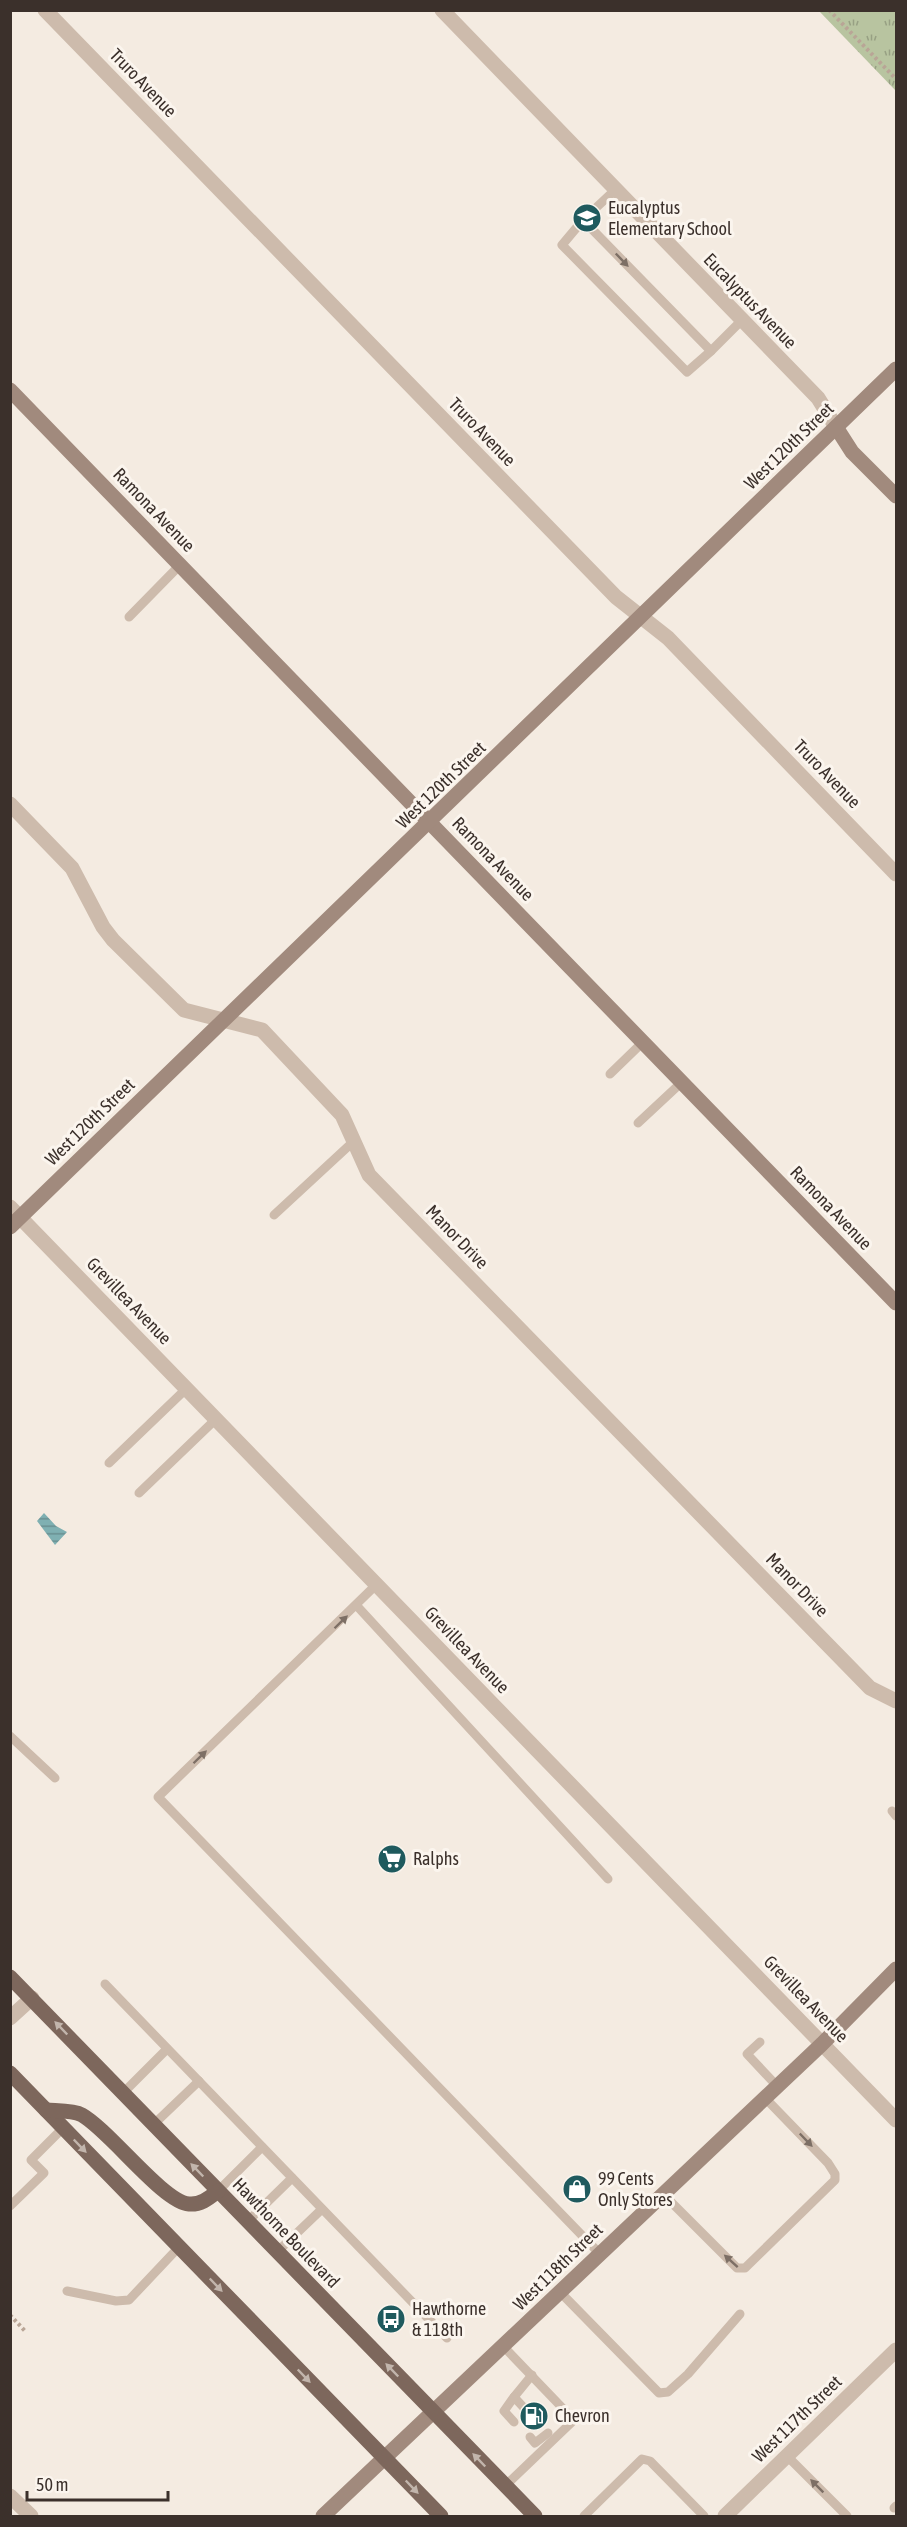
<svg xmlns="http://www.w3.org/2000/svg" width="907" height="2527" viewBox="0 0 907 2527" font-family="'Asap Condensed',sans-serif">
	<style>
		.park { fill: url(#park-tufts) }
		.water { fill: url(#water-rules) }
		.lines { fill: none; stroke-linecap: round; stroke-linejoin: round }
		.path { stroke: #b9a596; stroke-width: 4; stroke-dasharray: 3 3; stroke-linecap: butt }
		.lane { stroke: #cdbbac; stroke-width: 9 }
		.street { stroke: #cdbbac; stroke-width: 15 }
		.secondary { stroke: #a18a7d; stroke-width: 15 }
		.primary { stroke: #7d675c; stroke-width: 15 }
		.oneway { fill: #7d6f65 }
		.oneway2 { fill: #c2b5ac }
		.labels { text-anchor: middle; stroke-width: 6; stroke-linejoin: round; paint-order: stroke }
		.street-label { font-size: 18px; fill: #3b302b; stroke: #fbf5ee }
		.poi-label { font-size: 18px; fill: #3b302b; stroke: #fbf5ee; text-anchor: start }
	</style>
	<defs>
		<pattern id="park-tufts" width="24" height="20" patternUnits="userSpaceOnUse" patternTransform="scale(1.5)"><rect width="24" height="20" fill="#b8c4a0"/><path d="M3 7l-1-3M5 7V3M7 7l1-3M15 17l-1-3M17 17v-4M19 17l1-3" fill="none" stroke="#97a083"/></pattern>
		<pattern id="water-rules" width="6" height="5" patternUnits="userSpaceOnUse" patternTransform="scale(1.5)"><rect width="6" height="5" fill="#7fb0b2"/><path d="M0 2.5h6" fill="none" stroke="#699091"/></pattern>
	</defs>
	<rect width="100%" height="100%" fill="#f4ebe1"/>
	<!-- park -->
	<path class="park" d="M819 11H896V91Z"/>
	<!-- water -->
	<path class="water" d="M44 1513 56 1526 67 1532 55 1545 37 1521Z"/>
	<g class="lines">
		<!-- path -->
		<g class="path">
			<path d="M829 10 896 79"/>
			<path d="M10 2315 26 2332"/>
		</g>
		<!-- lane -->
		<g class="lane">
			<path d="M616 189 583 220 711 351 742 320"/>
			<path d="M583 220 562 245 687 372 711 351"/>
			<path d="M129 617 180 565"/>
			<path d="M610 1074 643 1042"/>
			<path d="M638 1123 682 1082"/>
			<path d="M274 1215 354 1141"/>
			<path d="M109 1463 187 1388"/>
			<path d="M139 1493 216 1419"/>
			<path d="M377 1584 158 1797 600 2254"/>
			<path d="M357 1606 608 1879"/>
			<path d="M10 1736 55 1778"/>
			<path d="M892 1811 896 1816"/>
			<path d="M105 1984 447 2338"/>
			<path d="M760 2042 747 2054 777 2086"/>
			<path d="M123 2093 167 2049"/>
			<path d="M154 2124 199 2081"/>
			<path d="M218 2191 262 2147"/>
			<path d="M663 2194 737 2268H745L835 2180V2174L828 2163 765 2098"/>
			<path d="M10 2206 44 2173 31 2160 63 2128"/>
			<path d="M248 2221 292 2178"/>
			<path d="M277 2252 322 2209"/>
			<path d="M67 2291 116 2301 129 2300 179 2247"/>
			<path d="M560 2292 659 2393 668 2392 688 2374 740 2314"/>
			<path d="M503 2346 574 2420 505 2486"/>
			<path d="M514 2397 532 2375"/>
			<path d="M514 2422 504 2411 514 2397 526 2410"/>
			<path d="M530 2437 535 2443 548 2433"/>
			<path d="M787 2456 847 2516"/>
			<path d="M894 2508 896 2506"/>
			<path d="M584 2516 642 2459 650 2461 704 2516"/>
		</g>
		<!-- street -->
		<g class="street">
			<path d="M45 10 616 597 668 638 896 874"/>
			<path d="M442 10 818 398 836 427"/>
			<path d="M10 804 72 868 103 927 113 940 184 1010 262 1030 342 1115 369 1175 870 1688 896 1701"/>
			<path d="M10 1207 896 2120"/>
			<path d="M10 2018 32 1998"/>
			<path d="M10 2496 31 2516"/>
			<path d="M725 2516 896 2350"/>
		</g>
		<!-- secondary -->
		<g class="secondary">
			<path d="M10 390 896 1303"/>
			<path d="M836 427 852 452 896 496"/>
			<path d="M10 1227 896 369"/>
			<path d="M323 2516 822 2044 896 1969"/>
		</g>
		<!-- primary -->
		<g class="primary">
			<path d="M10 1977 535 2516"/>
			<path d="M10 2073 441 2516"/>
			<path d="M46 2110C56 2111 73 2110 82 2115 110 2131 163 2202 189 2204 201 2205 209 2198 218 2191"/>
		</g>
	</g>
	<!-- one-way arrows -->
	<defs><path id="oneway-solid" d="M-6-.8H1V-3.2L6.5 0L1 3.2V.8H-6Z" transform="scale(1.5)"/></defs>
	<g class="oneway">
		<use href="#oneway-solid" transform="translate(622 260) rotate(46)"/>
		<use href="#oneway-solid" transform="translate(341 1622) rotate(-44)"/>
		<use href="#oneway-solid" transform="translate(200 1757) rotate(-44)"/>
		<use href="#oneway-solid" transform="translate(806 2140) rotate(46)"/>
		<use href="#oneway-solid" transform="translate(731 2261) rotate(-138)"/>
		<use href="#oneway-solid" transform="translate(817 2486) rotate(-135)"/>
	</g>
	<g class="oneway2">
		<use href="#oneway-solid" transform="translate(61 2028) rotate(-134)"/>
		<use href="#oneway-solid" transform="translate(80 2146) rotate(46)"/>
		<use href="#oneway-solid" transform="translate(197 2170) rotate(-134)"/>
		<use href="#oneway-solid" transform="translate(216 2285) rotate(46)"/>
		<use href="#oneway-solid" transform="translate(392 2370) rotate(-134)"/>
		<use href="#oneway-solid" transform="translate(304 2376) rotate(46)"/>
		<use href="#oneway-solid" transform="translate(479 2460) rotate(-134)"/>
		<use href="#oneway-solid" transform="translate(412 2487) rotate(46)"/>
	</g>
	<!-- icons -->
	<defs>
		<g id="school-disc" transform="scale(1.5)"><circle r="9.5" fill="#1f5a5e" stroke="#fbf5ee"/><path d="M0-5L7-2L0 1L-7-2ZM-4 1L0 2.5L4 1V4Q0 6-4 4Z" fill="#fff"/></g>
		<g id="supermarket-disc" transform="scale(1.5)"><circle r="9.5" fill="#1f5a5e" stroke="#fbf5ee"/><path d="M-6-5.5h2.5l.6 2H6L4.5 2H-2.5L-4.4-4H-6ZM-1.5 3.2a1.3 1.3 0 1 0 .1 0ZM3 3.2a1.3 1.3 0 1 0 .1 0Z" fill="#fff"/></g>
		<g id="shop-disc" transform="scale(1.5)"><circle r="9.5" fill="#1f5a5e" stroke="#fbf5ee"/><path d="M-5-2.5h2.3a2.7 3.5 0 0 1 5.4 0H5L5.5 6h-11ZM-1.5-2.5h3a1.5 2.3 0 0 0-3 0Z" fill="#fff"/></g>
		<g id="bus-disc" transform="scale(1.5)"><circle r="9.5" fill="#1f5a5e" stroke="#fbf5ee"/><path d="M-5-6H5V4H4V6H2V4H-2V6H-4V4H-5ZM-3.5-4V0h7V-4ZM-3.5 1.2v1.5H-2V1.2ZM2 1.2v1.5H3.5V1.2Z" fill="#fff"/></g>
		<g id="fuel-disc" transform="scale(1.5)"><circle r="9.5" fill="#1f5a5e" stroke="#fbf5ee"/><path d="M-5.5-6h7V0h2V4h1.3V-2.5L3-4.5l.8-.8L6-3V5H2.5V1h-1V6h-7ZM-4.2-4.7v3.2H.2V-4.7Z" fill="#fff"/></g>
	</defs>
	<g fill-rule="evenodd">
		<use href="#school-disc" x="587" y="218"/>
		<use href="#supermarket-disc" x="392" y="1859"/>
		<use href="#shop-disc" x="577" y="2189"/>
		<use href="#bus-disc" x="391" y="2319"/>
		<use href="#fuel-disc" x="534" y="2416"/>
	</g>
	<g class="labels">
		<!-- street labels -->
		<g class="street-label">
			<text transform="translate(143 83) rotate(46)" y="6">Truro Avenue</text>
			<text transform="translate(750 301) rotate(46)" y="6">Eucalyptus Avenue</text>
			<text transform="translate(482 432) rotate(46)" y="6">Truro Avenue</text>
			<text transform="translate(789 446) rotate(-44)" y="6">West 120th Street</text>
			<text transform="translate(154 510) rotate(46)" y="6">Ramona Avenue</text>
			<text transform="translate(827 774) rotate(46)" y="6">Truro Avenue</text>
			<text transform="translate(441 785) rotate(-44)" y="6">West 120th Street</text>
			<text transform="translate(493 859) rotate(46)" y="6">Ramona Avenue</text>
			<text transform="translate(90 1122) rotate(-44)" y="6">West 120th Street</text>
			<text transform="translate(831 1208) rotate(46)" y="6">Ramona Avenue</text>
			<text transform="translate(457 1237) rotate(46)" y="6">Manor Drive</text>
			<text transform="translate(129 1301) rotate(46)" y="6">Grevillea Avenue</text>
			<text transform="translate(797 1585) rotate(46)" y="6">Manor Drive</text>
			<text transform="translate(467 1650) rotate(46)" y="6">Grevillea Avenue</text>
			<text transform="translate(806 1999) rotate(46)" y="6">Grevillea Avenue</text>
			<text transform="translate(286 2233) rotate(46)" y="6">Hawthorne Boulevard</text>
			<text transform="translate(558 2267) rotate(-44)" y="6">West 118th Street</text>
			<text transform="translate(797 2419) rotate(-44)" y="6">West 117th Street</text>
		</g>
		<!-- poi labels -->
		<g class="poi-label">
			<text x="608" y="214">Eucalyptus<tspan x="608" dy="21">Elementary School</tspan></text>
			<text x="413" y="1865">Ralphs</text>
			<text x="598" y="2185">99 Cents<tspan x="598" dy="21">Only Stores</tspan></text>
			<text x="412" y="2315">Hawthorne<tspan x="412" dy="21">&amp; 118th</tspan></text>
			<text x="555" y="2422">Chevron</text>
		</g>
	</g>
	<!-- border -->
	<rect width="907" height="2527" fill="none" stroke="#3b302b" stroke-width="24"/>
	<!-- scale -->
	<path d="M27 2491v9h141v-9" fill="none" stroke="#3b302b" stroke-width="3"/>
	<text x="36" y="2491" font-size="18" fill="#3b302b" stroke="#fbf5ee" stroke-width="4.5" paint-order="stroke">50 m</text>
</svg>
